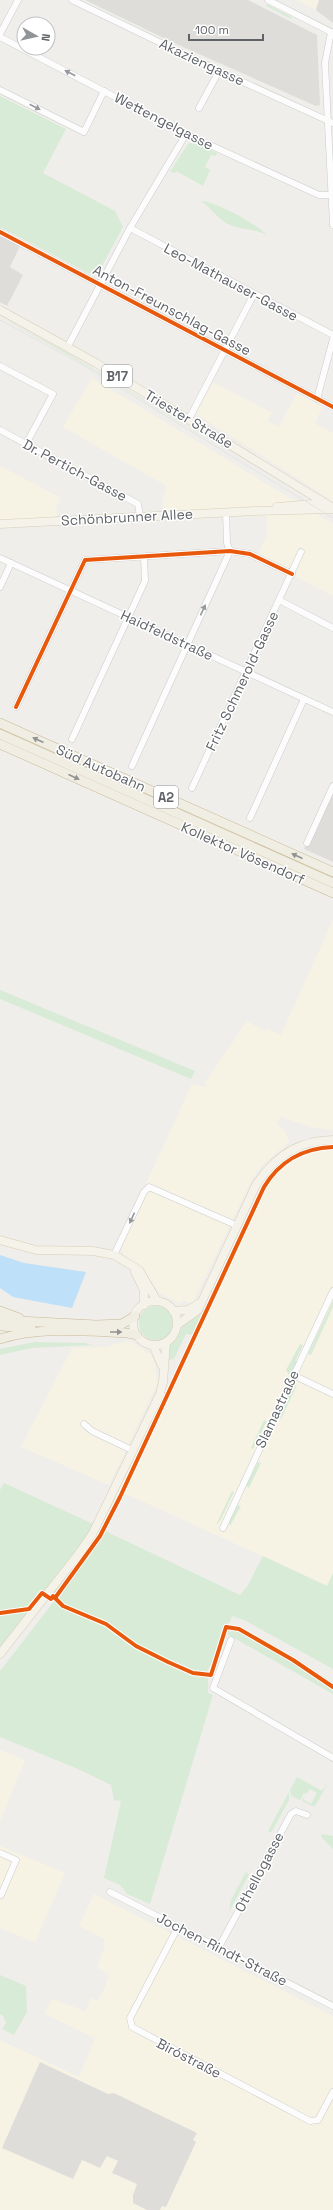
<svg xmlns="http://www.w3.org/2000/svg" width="333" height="2210" viewBox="0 0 333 2210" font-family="'Space Grotesk',sans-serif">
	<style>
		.commercial { fill: #f7f3e4 }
		.industrial { fill: #dfddda }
		.green { fill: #d8ebd6 }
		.water { fill: #bfe0f9 }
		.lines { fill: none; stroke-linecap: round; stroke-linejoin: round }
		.minor-casing { stroke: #cbcccc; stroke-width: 7 }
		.major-casing { stroke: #d7ceb8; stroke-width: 9 }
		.highway-casing { stroke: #c8b996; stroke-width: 10 }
		.minor { stroke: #fdfcfc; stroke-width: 6 }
		.major { stroke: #f4f2e9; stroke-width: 8 }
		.highway { stroke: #f0ede3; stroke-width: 9 }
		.tram { stroke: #e4e4e4; stroke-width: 1 }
		.cycleway-casing { stroke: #fff; stroke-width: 6 }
		.cycleway { stroke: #e8590c; stroke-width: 4 }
		.oneway { fill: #96999c }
		.oneway2 { fill: #929393 }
		.labels { text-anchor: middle; stroke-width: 3; stroke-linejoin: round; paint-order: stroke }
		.shield { fill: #fff; stroke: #8f9295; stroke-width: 1 }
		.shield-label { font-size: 13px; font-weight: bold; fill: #5f6368 }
		.street-label { font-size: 14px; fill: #5f6368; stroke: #fff }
	</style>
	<rect width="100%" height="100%" fill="#efeeea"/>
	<!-- commercial -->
	<g class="commercial">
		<path d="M296 0H319L316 10Z"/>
		<path d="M92 378 333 524V596L295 576 258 553 267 536V516L163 513V498L167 486 63 427Z"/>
		<path d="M213 382 272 413 267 421 279 427 297 393 322 407 315 424 333 433V501L196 414Z"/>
		<path d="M0 466 61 498 56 508 58 521 0 524Z"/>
		<path d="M333 920V1130L315 1128 280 1117 277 1124 285 1131 289 1142 263 1164 253 1177 192 1304 183 1300 179 1303 160 1293 142 1268 124 1254 121 1249 117 1247 192 1084 207 1087 205 1083 247 1021 266 1032 268 1029 281 1035Z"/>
		<path d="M320 1149H333V1573L328 1586 124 1493 270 1178 287 1162 307 1152Z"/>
		<path d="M125 1341 132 1342 152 1356 155 1364 157 1384 109 1485 21 1447 72 1348 107 1347Z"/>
		<path d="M0 1750 25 1760 0 1821Z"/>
		<path d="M0 1846 65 1873 35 1942 0 1928Z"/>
		<path d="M94 1894 333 2016V2210H0V2040L79 2077 95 2038 45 2014 52 1999 85 2011 91 1998 98 2001 106 1985 109 1975 97 1967 105 1946 104 1939 79 1926Z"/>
	</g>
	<!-- industrial -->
	<g class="industrial">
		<path d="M85 0H248L317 35 320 105 316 106 172 42Z"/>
		<path d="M319 0H333V23L316 10Z"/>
		<path d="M0 236 20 246 10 267 23 275 7 306 0 302Z"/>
		<path d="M333 786V862L304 849Z"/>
		<path d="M40 2062 108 2094 114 2093 197 2133 193 2140 196 2142 166 2207 162 2206 160 2210H147L133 2203V2195L137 2184 112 2173 118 2161 107 2156 100 2168 82 2160 73 2179 2 2148Z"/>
	</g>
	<!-- green -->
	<g class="green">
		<path d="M267 4 292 17 291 19 266 6Z"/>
		<path d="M0 96 66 129 43 173 115 211 123 227 98 273 92 275 0 227Z"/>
		<path d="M193 142 217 153 216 156 211 155 205 167 210 170 203 186 176 171 175 173 170 172 188 144Z"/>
		<path d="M200 201C213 200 259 225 267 235 253 228 242 230 230 225 217 220 212 207 200 201Z"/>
		<path d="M0 317 67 353 261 471 75 359Z"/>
		<path d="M0 990 195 1071 191 1079 0 999Z"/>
		<path d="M333 1301V1307L311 1355 308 1354Z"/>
		<circle cx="156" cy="1323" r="17"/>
		<path d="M203 1308 205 1309 193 1335 186 1334 174 1359 170 1360 168 1359 169 1346 176 1340 184 1323Z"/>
		<path d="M34 1342 85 1343 92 1345 31 1348 0 1355V1349Z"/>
		<path d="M300 1344 303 1345 296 1360 297 1362 289 1375 286 1370Z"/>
		<path d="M297 1385 281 1419 278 1418 292 1387Z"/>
		<path d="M264 1420 267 1421 253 1449 251 1448Z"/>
		<path d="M258 1462 261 1463 249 1488 246 1486Z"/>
		<path d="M4 1483 93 1524 85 1540 0 1650V1490Z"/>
		<path d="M232 1491 234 1492 220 1521 216 1525Z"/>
		<path d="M238 1505 241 1506 230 1526 229 1522Z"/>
		<path d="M105 1531 240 1595 247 1587 263 1556 327 1586 333 1573V1669L244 1620 232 1616 230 1622 227 1624 212 1665 208 1669V1693L213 1695 150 1904 127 1894 120 1885 104 1878 121 1801 114 1800 111 1785 78 1769 0 1737V1671L55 1600V1596L49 1595 94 1539 97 1537 100 1539Z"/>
		<path d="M229 1628 238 1630 291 1661 315 1678 333 1688V1694L227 1634Z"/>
		<path d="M297 1777 322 1791 328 1783 315 1806H312L302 1801 303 1797 304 1800 311 1804 317 1793 310 1789 306 1794 304 1793 300 1800 291 1796 290 1790Z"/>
		<path d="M289 1792V1800L271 1833 268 1831Z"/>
		<path d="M322 1834 333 1836V1849L321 1837Z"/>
		<path d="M246 1872 249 1874 229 1912 231 1900Z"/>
		<path d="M0 1975 26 1986 27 2012 14 2035 2 2029 6 2023 3 2016 0 2014Z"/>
	</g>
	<!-- water -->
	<path class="water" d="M0 1255 24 1263 86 1272 72 1308 13 1297 0 1288Z"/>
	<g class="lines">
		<!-- minor casing -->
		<g class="minor-casing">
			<g id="minor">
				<path d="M72 0 219 71 333 123"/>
				<path d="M268 0 333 33"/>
				<path d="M331 32 325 63 333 225"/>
				<path d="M0 34 18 0"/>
				<path d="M0 37 186 134 319 195H333"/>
				<path d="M0 90 84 132 104 91"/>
				<path d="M199 108 219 71"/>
				<path d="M130 228 333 335"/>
				<path d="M0 232 333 407"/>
				<path d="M68 346 130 228 186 134"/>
				<path d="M0 366 53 394 26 444"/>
				<path d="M317 399 333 339"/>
				<path d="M189 419 254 294"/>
				<path d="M0 430 138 504 140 516"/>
				<path d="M226 512 227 543 230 551"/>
				<path d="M0 558 333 712"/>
				<path d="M0 587 11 563"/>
				<path d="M279 600 333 628"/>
				<path d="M16 707 85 560 230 551 250 554 292 574"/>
				<path d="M72 739 145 581 144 557"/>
				<path d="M132 766 230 551"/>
				<path d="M192 788 301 552"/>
				<path d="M250 818 304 699"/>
				<path d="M307 843 333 786"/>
				<path d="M114 1255 144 1192 149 1187 238 1226"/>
				<path d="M293 1375 333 1394"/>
				<path d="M84 1424 92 1431 134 1451"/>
				<path d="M223 1528 333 1291"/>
				<path d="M231 1640 213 1688 333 1758"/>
				<path d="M0 1853 16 1860 1 1895"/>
				<path d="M110 1892 333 2006"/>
				<path d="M178 1927 130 2018 132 2027 310 2121 318 2120 333 2092"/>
				<path d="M219 1947 291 1814 296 1811 307 1815"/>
			</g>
		</g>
		<!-- major casing -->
		<g class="major-casing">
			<g id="major">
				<path d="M0 310 96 363 333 508"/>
				<path d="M277 507 325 503"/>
				<path d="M0 524 255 511 333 509"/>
				<path d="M0 1240 36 1250 93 1251 114 1255 139 1270 157 1301"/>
				<path d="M135 1272 144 1290V1305"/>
				<circle cx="155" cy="1323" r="22"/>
				<path d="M173 1311 188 1310 198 1304"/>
				<path d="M177 1325 198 1310 256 1185C274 1157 299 1140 333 1140"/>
				<path d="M153 1345 162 1366"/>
				<path d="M0 1654 80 1552 93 1533 160 1394 163 1382 166 1343"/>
			</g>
		</g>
		<!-- highway casing -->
		<g class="highway-casing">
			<g id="highway">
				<path d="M0 723 333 872"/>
				<path d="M0 734 333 883"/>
				<path d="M0 744 333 893"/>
				<path d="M0 1311 19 1318"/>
				<path d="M0 1320 96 1325 122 1324 135 1316"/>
				<path d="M0 1326 31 1328"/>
				<path d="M0 1339C34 1328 74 1330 109 1332 119 1333 127 1332 137 1335"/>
			</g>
		</g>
		<!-- minor -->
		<use href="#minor" class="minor"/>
		<!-- major -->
		<use href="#major" class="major"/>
		<!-- highway -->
		<use href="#highway" class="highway"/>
		<!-- tram -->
		<path class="tram" d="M0 320 76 361 333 518"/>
		<!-- cycleway casing -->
		<g class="cycleway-casing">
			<g id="cycleway">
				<path d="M0 232 333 407"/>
				<path d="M16 707 85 560 230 551 250 554 292 574"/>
				<path d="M55 1598 63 1606 106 1624 136 1646 168 1662 193 1673 211 1675 226 1627 239 1629 293 1660 333 1687"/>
				<path d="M0 1613 29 1609 42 1593 51 1599 53 1596 55 1598 100 1536 120 1497 264 1187C279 1162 303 1148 333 1147"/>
			</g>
		</g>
		<!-- cycleway -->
		<use href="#cycleway" class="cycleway"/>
	</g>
	<!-- one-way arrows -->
	<defs><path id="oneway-solid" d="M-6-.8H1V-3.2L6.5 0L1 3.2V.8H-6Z"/></defs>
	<g class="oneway">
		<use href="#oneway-solid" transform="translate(70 73) rotate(-153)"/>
		<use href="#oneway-solid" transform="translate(35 107) rotate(27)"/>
		<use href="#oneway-solid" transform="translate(203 610) rotate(-65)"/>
		<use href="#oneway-solid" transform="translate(132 1218) rotate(115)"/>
	</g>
	<g class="oneway2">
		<use href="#oneway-solid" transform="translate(38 740) rotate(-156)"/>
		<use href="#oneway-solid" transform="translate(74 777) rotate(24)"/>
		<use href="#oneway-solid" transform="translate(297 856) rotate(-156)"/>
		<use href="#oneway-solid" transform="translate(116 1332)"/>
	</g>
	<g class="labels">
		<!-- shield labels -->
		<g class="shield">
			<rect x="102" y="365" width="30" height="22" rx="3"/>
			<rect x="154" y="786" width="24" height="22" rx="3"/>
		</g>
		<g class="shield-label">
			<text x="117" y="381">B17</text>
			<text x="166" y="802">A2</text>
		</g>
		<!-- street labels -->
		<g class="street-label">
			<text transform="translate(202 62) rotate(25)" y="5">Akaziengasse</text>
			<text transform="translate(164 121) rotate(27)" y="5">Wettengelgasse</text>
			<text transform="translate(231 282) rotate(28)" y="5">Leo-Mathauser-Gasse</text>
			<text transform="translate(172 310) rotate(28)" y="5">Anton-Freunschlag-Gasse</text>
			<text transform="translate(189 419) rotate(31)" y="5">Triester Straße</text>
			<text transform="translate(75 470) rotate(28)" y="5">Dr. Pertich-Gasse</text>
			<text transform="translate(127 517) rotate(-3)" y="5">Schönbrunner Allee</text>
			<text transform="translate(167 635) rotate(25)" y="5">Haidfeldstraße</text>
			<text transform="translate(242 681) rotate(-65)" y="5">Fritz Schmerold-Gasse</text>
			<text transform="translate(101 768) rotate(24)" y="5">Süd Autobahn</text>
			<text transform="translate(243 853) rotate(24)" y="5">Kollektor Vösendorf</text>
			<text transform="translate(277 1409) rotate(-65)" y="5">Slamastraße</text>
			<text transform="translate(259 1872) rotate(-62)" y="5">Othellogasse</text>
			<text transform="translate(222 1949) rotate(27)" y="5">Jochen-Rindt-Straße</text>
			<text transform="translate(189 2058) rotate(27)" y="5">Biróstraße</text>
		</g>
	</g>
	<!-- north arrow -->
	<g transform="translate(36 36) rotate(98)"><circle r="19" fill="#ffffff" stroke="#bfc1c3"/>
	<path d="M0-3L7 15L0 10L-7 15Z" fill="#919496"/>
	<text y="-6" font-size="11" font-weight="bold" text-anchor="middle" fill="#5f6368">N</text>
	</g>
	<!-- scale -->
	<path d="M189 34v6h74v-6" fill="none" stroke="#5f6368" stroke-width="2"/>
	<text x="195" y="34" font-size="12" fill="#5f6368" stroke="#ffffff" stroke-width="3" paint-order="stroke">100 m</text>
</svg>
